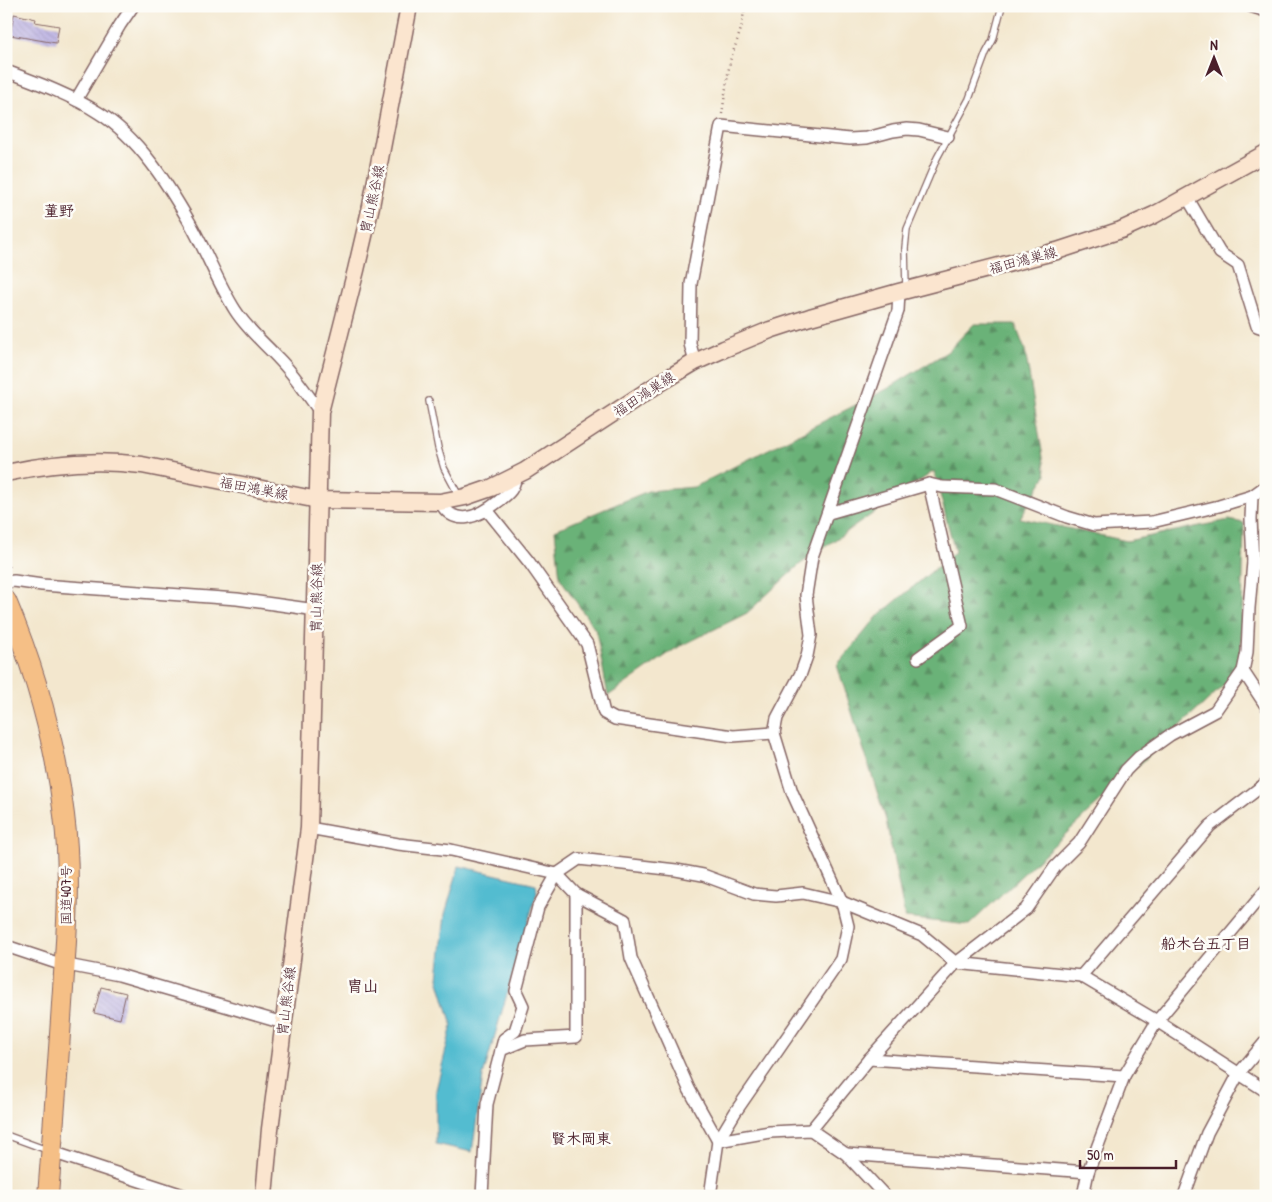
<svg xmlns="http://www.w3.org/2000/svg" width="1272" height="1202" viewBox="0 0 1272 1202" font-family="'Patrick Hand','Klee One',sans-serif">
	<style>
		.forest { fill: url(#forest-firs); stroke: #5a6852 }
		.water { fill: #53bcd0; stroke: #4e6e7e }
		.building { fill: url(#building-back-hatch) }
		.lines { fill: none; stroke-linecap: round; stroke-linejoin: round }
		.lane-casing { stroke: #856564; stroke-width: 8 }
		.street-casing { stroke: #856564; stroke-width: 14 }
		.secondary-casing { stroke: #856564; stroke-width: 19 }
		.highway-casing { stroke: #856564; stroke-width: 22 }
		.path { stroke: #856564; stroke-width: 2.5; stroke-dasharray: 1 4; stroke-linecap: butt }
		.lane { stroke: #fff; stroke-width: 5.5 }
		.street { stroke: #fff; stroke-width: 11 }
		.secondary { stroke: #fbe5cf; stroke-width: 16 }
		.highway { stroke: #f5bf86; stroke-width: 20 }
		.labels { text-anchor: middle; stroke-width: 5; stroke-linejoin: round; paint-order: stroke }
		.street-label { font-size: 14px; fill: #4a1f2b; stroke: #fdfcf7 }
		.neighbourhood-label { font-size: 15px; font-weight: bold; fill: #4a1f2b; stroke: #fdfcf7 }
		.quarter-label { font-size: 16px; font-weight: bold; fill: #4a1f2b; stroke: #fdfcf7 }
	</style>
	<defs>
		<pattern id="forest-firs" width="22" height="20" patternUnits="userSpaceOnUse" patternTransform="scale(1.25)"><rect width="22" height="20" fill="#6bb278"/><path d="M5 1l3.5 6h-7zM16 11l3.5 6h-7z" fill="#5a9063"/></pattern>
		<pattern id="building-back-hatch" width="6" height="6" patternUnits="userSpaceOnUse" patternTransform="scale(1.25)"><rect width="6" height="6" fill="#bdb4e3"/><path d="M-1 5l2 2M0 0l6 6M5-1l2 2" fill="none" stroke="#a49ac3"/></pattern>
	</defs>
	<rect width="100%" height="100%" fill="#fdfcf7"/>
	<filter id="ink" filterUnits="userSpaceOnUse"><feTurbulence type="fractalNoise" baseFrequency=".02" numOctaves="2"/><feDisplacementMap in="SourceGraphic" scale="10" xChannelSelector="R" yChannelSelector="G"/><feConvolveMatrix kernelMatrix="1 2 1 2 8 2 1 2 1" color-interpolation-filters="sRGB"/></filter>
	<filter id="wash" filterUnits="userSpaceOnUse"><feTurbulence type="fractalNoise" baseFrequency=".0096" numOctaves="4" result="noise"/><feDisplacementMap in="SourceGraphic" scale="20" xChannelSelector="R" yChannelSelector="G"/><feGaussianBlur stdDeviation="1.12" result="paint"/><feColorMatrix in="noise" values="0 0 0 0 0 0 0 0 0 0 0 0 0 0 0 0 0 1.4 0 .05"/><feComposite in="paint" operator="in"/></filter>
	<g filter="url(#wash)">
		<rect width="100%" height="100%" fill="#f3e7ce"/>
		<!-- forest -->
		<path class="forest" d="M974 324H1015L1025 350 1046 475 1020 518 1127 541 1229 520 1244 523 1241 669 969 925 905 918 886 820 837 665 878 616 955 552 934 471 799 565 747 613 675 649 608 696 596 631 560 578 555 530 648 491 694 487 887 389 947 352Z"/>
		<!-- water -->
		<path class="water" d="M459 866 536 884 537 892 483 1076 472 1152 436 1144V1090L452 1025 438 978 445 914Z"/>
		<g id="blocks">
			<!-- building -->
			<g class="building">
				<path d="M14 14 36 19 35 22 59 26 56 43 10 35Z"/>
				<path d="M101 987 126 993 120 1019 94 1013Z"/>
			</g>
		</g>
	</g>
	<g filter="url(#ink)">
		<use href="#blocks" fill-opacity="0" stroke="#856564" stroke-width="1"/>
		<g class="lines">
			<!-- lane casing -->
			<g class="lane-casing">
				<g id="lane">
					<path d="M906 288 905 248 907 229 937 158 969 99 986 53 993 40 1002 6"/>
					<path d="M429 401 438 448 444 468 459 496"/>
					<path d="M6 1135 47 1150"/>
				</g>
			</g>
			<!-- street casing -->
			<g class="street-casing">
				<g id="street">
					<path d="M1250 6 1266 11"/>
					<path d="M6 71C38 83 71 95 99 113 139 138 167 183 190 223 206 251 218 283 235 310 247 329 263 342 278 358 294 374 307 394 320 412"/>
					<path d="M76 100 120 25 133 6"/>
					<path d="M1187 197 1220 253 1238 265 1257 326 1266 329"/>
					<path d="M695 362 690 344 691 284 721 126 850 139 867 138 893 131 907 129 919 130 948 137"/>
					<path d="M440 502C455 529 480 516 499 501 503 498 508 494 511 490 514 486 515 481 516 476"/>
					<path d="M487 510 529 562 587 644 604 713 615 719 733 736 774 733"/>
					<path d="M829 513 929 484 942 487 995 489 1067 517 1094 525 1152 522 1219 506 1252 496"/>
					<path d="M1253 562H1266"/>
					<path d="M6 582 14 581 42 585 237 599 316 610"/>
					<path d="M918 658 962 626 929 484"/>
					<path d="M1243 671 1266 706"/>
					<path d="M309 828 398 844 451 850 557 874 576 894 625 920 631 958 689 1089 718 1141"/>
					<path d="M6 946 57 963 119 975 283 1023"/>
					<path d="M1081 976 1210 826 1266 783"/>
					<path d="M501 1050 525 1040 576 1037V894"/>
					<path d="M869 1059 1124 1076"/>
					<path d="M811 1130 869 1059 956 963 1026 909 1055 867 1079 843 1126 770 1139 757 1170 735 1215 711 1243 671 1247 652 1249 608 1253 562 1251 519 1252 496 1266 486"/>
					<path d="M718 1141 770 1132 811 1130 846 1154 885 1196"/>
					<path d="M52 1152 186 1196"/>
					<path d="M846 1154 1088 1172"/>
					<path d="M482 1196 487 1104 504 1039 515 1031 523 1006 516 991 538 907 557 874 579 859 676 870 703 875 754 894 776 896 803 893 842 902 922 935 956 963 1081 976 1157 1021 1266 1091"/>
					<path d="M710 1196 718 1141 736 1111 841 959 848 926 842 902 792 792 774 733 777 718 801 673 807 656 811 635 806 595 812 557 898 311 899 292"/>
					<path d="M1083 1196 1088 1172 1124 1076 1157 1021 1266 890"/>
					<path d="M1184 1196 1207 1133 1239 1073 1266 1041"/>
				</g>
			</g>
			<!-- secondary casing -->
			<g class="secondary-casing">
				<g id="secondary">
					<path d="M6 473C51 463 96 459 142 465L318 500 440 502 465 497 491 488 525 471 655 386 695 362 724 349 770 330 810 317 899 292 1057 251 1121 230 1154 215 1266 153"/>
					<path d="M264 1196 270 1129 309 828 320 412 356 270 371 206 409 6"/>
				</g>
			</g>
			<!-- highway casing -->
			<g class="highway-casing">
				<path id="highway" d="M6 601C36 672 55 739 64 815 72 878 66 941 62 1004 58 1068 53 1132 48 1196"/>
			</g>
			<!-- path -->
			<g class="path">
				<path d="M722 114 730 61 741 29 745 6"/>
				<path d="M6 562 10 570"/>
			</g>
			<!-- lane -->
			<use href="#lane" class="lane"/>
			<!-- street -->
			<use href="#street" class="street"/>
			<!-- secondary -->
			<use href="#secondary" class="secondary"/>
			<!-- highway -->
			<use href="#highway" class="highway"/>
		</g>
	</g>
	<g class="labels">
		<!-- street labels -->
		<g class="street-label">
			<text transform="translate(372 199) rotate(-78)" y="5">胄山熊谷線</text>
			<text transform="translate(1023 260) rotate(-15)" y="5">福田鴻巣線</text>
			<text transform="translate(644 394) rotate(-33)" y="5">福田鴻巣線</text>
			<text transform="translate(254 488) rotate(11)" y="5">福田鴻巣線</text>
			<text transform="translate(316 598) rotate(-89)" y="5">胄山熊谷線</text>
			<text transform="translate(66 895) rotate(-90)" y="5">国道407号</text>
			<text transform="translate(286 1001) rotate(-83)" y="5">胄山熊谷線</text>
		</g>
		<!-- neighbourhood labels -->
		<g class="neighbourhood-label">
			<text x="59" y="216">董野</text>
			<text x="1206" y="949">船木台五丁目</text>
			<text x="581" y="1144">賢木岡東</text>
		</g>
		<!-- quarter labels -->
		<g class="quarter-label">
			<text x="363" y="992">冑山</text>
		</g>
	</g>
	<!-- margin -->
	<rect width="1272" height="1202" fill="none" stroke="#fdfcf7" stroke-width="25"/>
	<!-- north arrow -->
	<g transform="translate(1214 58)" stroke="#fdfcf7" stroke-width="4" paint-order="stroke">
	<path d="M0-4L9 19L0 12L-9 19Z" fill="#4a1f2b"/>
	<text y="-8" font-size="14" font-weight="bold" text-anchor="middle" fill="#4a1f2b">N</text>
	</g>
	<!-- scale -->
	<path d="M1080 1160v8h96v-8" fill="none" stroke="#4a1f2b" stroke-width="2.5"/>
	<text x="1087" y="1160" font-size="15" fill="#4a1f2b" stroke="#fdfcf7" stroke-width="4" paint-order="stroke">50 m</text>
</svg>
